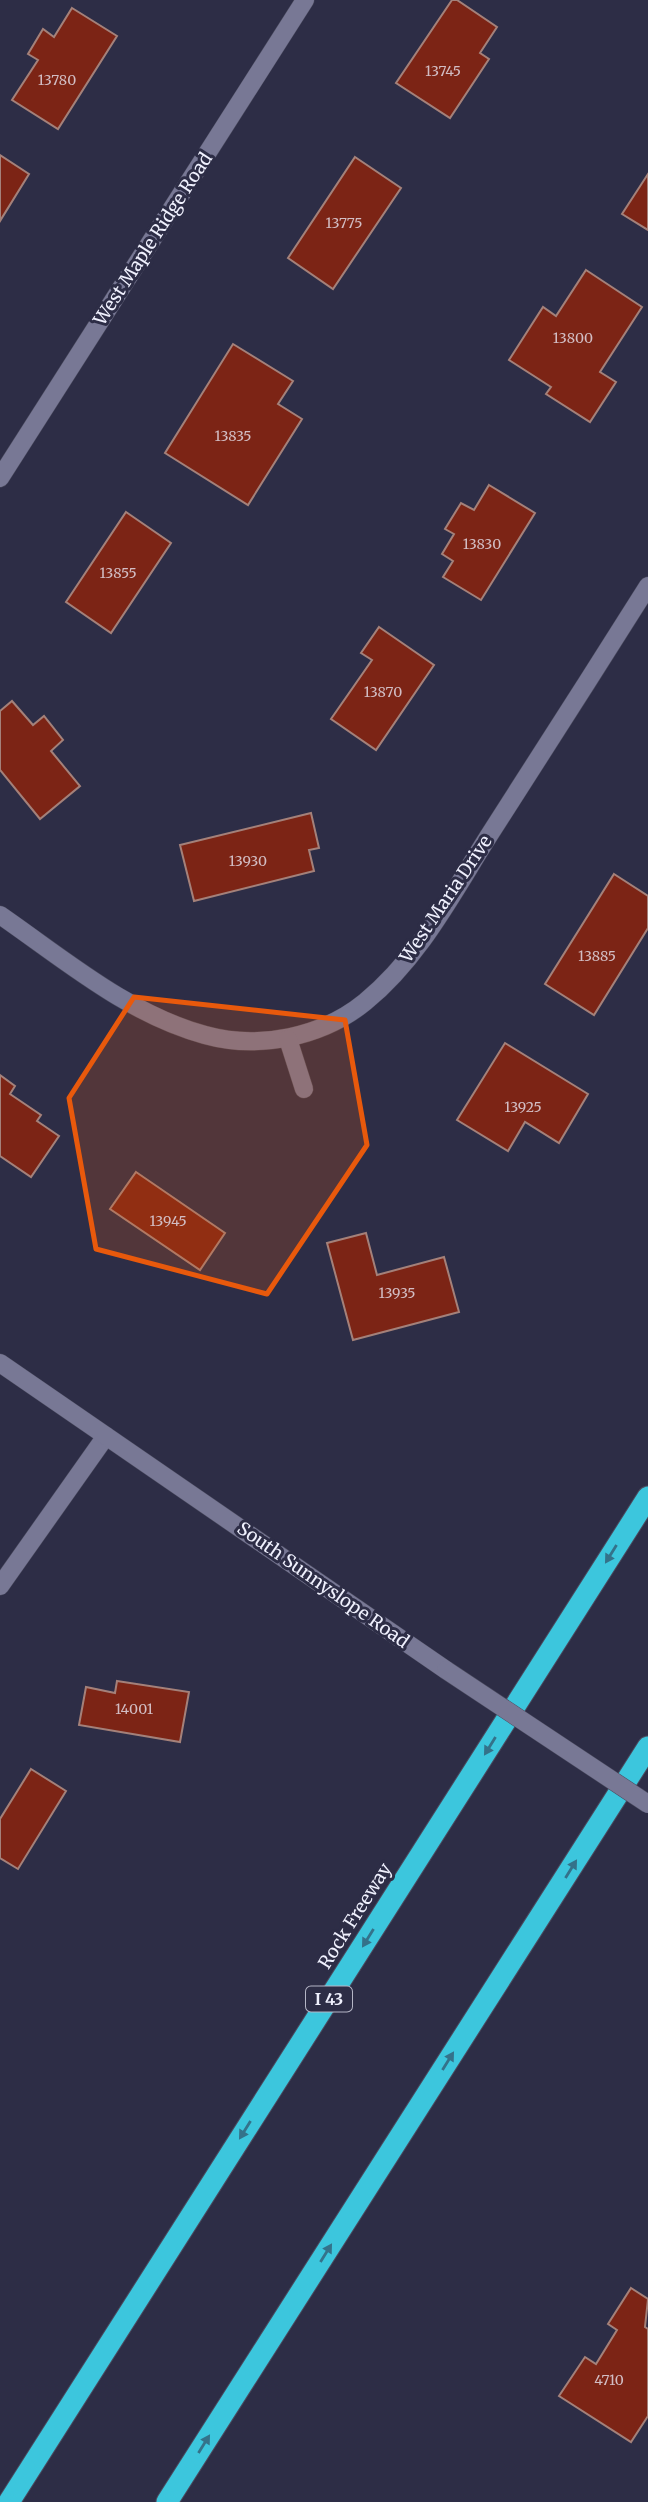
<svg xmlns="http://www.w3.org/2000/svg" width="648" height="2502" viewBox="0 0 648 2502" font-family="Merriweather,serif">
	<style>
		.building { fill: #7c2415; stroke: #a4817a; stroke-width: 2 }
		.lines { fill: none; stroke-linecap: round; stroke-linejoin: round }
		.street-casing { stroke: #4a4a5e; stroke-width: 19 }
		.secondary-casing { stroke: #4a4a5e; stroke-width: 19 }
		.highway-casing { stroke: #4a4a5e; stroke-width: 23 }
		.street { stroke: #787895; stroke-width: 18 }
		.secondary { stroke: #787895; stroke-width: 18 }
		.highway { stroke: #3cc6dd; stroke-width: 21 }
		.secondary-bridge-casing { stroke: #4a4a5e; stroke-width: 19; stroke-linecap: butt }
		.secondary-bridge { stroke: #787895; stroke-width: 18 }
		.oneway { fill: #34728a }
		.marked { fill: #e8590c; fill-opacity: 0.2; stroke: #e8590c; stroke-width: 5; stroke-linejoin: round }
		.labels { text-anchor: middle; stroke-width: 6; stroke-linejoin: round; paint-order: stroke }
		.number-label { font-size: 14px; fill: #d2bdc3 }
		.shield { fill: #2d2d46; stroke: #b5b6c6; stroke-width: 2 }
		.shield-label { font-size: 16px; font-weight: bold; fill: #eff0fd }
		.street-label { font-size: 18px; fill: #eff0fd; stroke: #2d2d46 }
	</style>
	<rect width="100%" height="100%" fill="#2d2d46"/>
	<!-- building -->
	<g class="building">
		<path d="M452 0H457L497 27 480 53 489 59 450 118 396 83Z"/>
		<path d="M72 8 117 36 58 129 12 100 38 60 28 54 43 29 54 37Z"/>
		<path d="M0 155 29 174 0 221Z"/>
		<path d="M355 157 401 188 333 289 288 258Z"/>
		<path d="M648 174V230L622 214Z"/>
		<path d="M586 270 642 307 600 372 616 382 590 422 546 394 551 387 509 360 543 307 556 316Z"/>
		<path d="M233 344 293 381 278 404 302 419 248 505 165 453Z"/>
		<path d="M489 485 535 513 481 600 443 577 453 561 442 554 454 534 445 529 461 503 474 510Z"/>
		<path d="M126 512 171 543 111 633 66 602Z"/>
		<path d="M379 627 434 665 376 750 331 719 372 660 361 653Z"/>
		<path d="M12 701 33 725 44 716 63 740 51 751 80 786 40 819 0 770V711Z"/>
		<path d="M311 813 319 848 309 850 314 871 194 901 180 845Z"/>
		<path d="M614 874 648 896V928L594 1015 545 984Z"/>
		<path d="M505 1043 588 1094 559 1143 525 1122 508 1151 457 1120Z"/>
		<path d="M0 1075 15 1086 10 1094 41 1115 37 1121 59 1136 31 1177 0 1156Z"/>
		<path d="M136 1172 225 1233 200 1270 110 1209Z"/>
		<path d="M366 1233 377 1275 444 1257 459 1312 353 1340 327 1243Z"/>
		<path d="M117 1681 189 1692 180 1742 79 1725 86 1687 115 1693Z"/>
		<path d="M31 1769 66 1791 18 1869 0 1858V1819Z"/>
		<path d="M631 2288 648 2299 645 2327 648 2329V2416L631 2442 559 2396 585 2357 596 2364 617 2330 608 2324Z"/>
	</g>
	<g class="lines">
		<!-- street casing -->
		<g class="street-casing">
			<g id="street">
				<path d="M0 478 305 0"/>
				<path d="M0 915C65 960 128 1014 205 1035 259 1050 322 1037 365 1002 419 958 452 894 488 837 542 753 595 670 648 586"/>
				<path d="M288 1039 304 1089"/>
				<path d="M0 1586 106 1436"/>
			</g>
		</g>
		<!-- secondary casing -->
		<g class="secondary-casing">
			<path id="secondary" d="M0 1363 446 1670"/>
		</g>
		<!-- highway casing -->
		<g class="highway-casing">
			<g id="highway">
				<path d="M9 2502 648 1497"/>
				<path d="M167 2502 648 1747"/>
			</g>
		</g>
		<!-- street -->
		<use href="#street" class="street"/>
		<!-- secondary -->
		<use href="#secondary" class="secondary"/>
		<!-- highway -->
		<use href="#highway" class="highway"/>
		<!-- secondary-bridge casing -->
		<g class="secondary-bridge-casing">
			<path id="secondary-bridge" d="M446 1670 648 1804"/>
		</g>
		<!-- secondary-bridge -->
		<use href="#secondary-bridge" class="secondary-bridge"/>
	</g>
	<!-- one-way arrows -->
	<defs><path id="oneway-solid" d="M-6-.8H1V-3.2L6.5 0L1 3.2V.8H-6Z" transform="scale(1.75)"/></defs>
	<g class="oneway">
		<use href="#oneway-solid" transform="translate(611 1554) rotate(122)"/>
		<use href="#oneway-solid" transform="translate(490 1746) rotate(122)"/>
		<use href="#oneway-solid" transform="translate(571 1869) rotate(-58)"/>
		<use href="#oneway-solid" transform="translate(368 1938) rotate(122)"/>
		<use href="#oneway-solid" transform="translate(448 2061) rotate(-58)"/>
		<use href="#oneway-solid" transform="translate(245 2130) rotate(122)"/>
		<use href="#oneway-solid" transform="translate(326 2253) rotate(-58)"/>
		<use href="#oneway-solid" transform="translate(204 2444) rotate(-58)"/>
	</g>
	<!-- marked area -->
	<path class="marked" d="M134 997 345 1020 367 1145 267 1294 96 1249 69 1098Z"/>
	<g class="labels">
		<!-- number labels -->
		<g class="number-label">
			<text x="443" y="76">13745</text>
			<text x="57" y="85">13780</text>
			<text x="344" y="228">13775</text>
			<text x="573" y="343">13800</text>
			<text x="233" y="441">13835</text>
			<text x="482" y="549">13830</text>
			<text x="118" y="578">13855</text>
			<text x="383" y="697">13870</text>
			<text x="248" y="866">13930</text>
			<text x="597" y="961">13885</text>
			<text x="523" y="1112">13925</text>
			<text x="168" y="1226">13945</text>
			<text x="397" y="1298">13935</text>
			<text x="134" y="1714">14001</text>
			<text x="609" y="2385">4710</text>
		</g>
		<!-- shield labels -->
		<rect class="shield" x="306" y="1986.5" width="46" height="25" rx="5"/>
		<g class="shield-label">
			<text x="329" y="2005">I 43</text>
		</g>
		<!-- street labels -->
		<g class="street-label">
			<text transform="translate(153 239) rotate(-57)" y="6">West Maple Ridge Road</text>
			<text transform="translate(446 899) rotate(-56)" y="6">West Maria Drive</text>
			<text transform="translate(323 1585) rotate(35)" y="6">South Sunnyslope Road</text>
			<text transform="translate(355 1916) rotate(-58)" y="6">Rock Freeway</text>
		</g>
	</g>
</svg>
